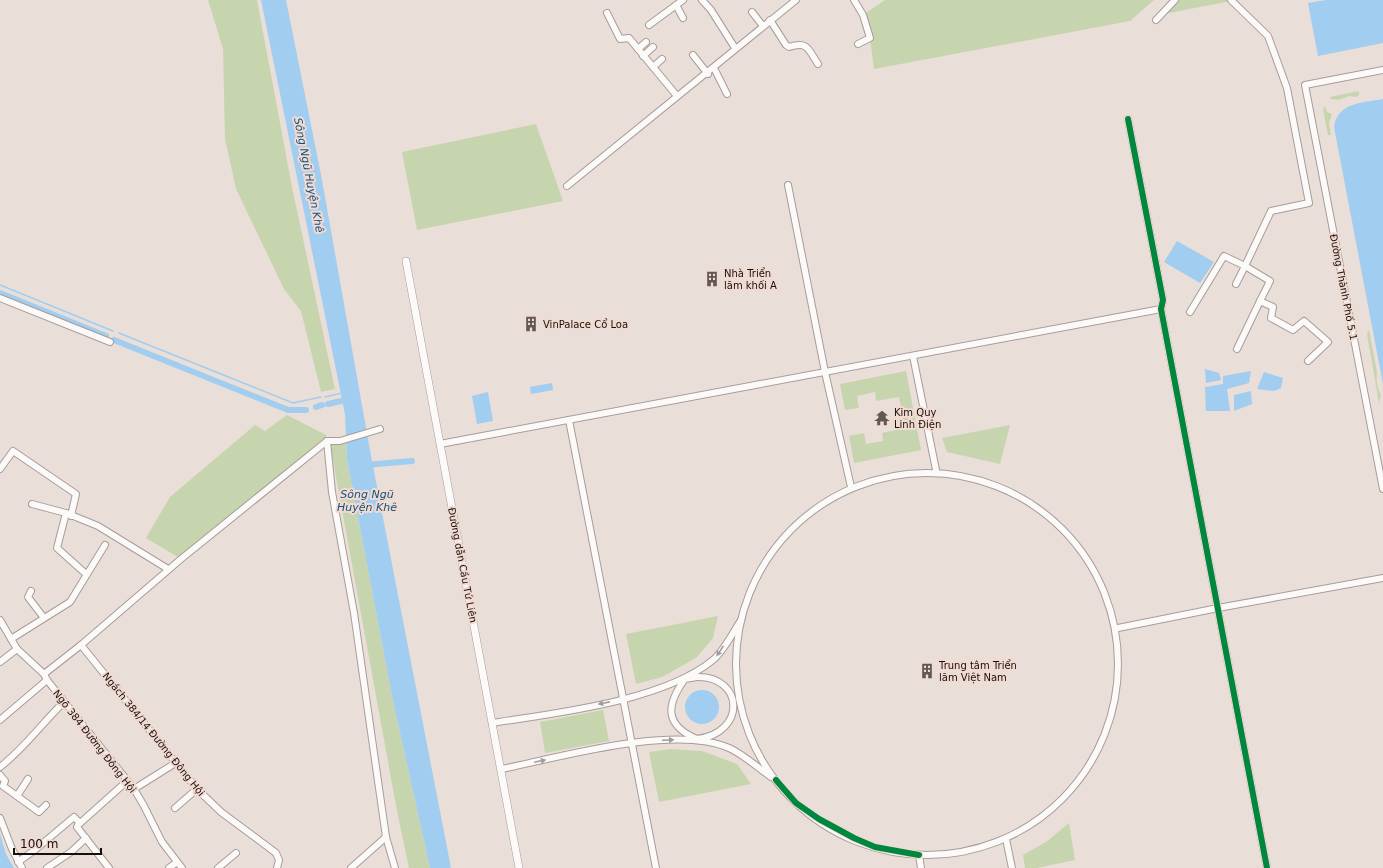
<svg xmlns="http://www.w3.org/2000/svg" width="1383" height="868" viewBox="0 0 1383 868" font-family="'DejaVu Sans',sans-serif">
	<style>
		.green { fill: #c7d5af }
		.water { fill: #a1cdf0 }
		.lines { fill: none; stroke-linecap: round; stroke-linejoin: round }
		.stream { stroke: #a1cdf0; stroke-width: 1.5 }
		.canal { stroke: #a1cdf0; stroke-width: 6 }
		.minor-casing { stroke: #a69d99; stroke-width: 8 }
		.major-casing { stroke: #a69d99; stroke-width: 8 }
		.minor { stroke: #fcfaf9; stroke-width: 6 }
		.major { stroke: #fcfaf9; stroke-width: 7 }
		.cycleway-casing { stroke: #f1dad1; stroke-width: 8 }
		.cycleway { stroke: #00873e; stroke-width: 6 }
		.oneway { fill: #a09c9a }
		.labels { text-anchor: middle; stroke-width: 4; stroke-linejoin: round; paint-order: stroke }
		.poi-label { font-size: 10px; fill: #170f0c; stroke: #f1dad1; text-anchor: start }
		.street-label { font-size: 10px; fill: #170f0c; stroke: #f1dad1 }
		.water-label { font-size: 11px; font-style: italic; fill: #10527d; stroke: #f1dad1 }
	</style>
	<rect width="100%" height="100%" fill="#eaded8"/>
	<!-- green -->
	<g class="green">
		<path d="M208 0H257L292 187 335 389 321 392 301 311 284 289 236 189 225 139 223 49Z"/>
		<path d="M885 0H1154L1130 21 874 69 870 38 863 15Z"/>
		<path d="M1177 0H1231V1L1164 14Z"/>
		<path d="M1359 91V95L1356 97 1349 96 1339 100 1330 99V97Z"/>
		<path d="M1325 106 1327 112 1332 114 1329 123 1331 135H1328L1323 109Z"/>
		<path d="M536 124 563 201 417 230 402 152Z"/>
		<path d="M1369 330 1377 372C1376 379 1377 388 1381 395L1379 403 1367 334Z"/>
		<path d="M906 371 921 450 854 463 849 436 864 433 866 444 883 441 882 433 905 428 899 397 876 401 875 392 857 396 859 408 845 410 840 384Z"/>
		<path d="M287 415 326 435 327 441 181 559 146 538 170 497 255 425 265 431Z"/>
		<path d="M1010 425 1000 464 947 452 942 438Z"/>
		<path d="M346 443 347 459 393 701 430 868H409L397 811 330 444Z"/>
		<path d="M718 616 713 638 696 658 662 677 636 684 626 634Z"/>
		<path d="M603 710 609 741 545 753 540 722Z"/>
		<path d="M671 749 702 751 737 764 751 784 659 802 649 752Z"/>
		<path d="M1069 823 1075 860 1037 868H1025L1023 855 1046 842Z"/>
	</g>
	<!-- water -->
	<g class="water">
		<path d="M261 0H286L322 180 371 456 451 868H430L393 701 347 459 345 414Z"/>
		<path d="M1326 0H1383V43L1318 56 1308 3Z"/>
		<path d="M1383 99V384L1334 127C1338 102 1362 103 1383 99Z"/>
		<path d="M1177 241 1214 262 1200 283 1164 262Z"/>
		<path d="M1205 369 1219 373 1221 380 1206 383Z"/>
		<path d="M1251 371 1249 383 1227 389 1230 411H1206L1205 387 1223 384V376Z"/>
		<path d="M1264 372 1283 378 1281 388 1274 391 1257 389Z"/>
		<path d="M552 383 553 390 531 394 530 387Z"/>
		<path d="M1251 391 1252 404 1234 411V395Z"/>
		<path d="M488 392 493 421 477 424 472 396Z"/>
		<circle cx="702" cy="707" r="17"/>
		<path d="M0 834 6 854 14 868H0Z"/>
	</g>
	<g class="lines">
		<!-- stream -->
		<g class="stream">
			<path d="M0 285 113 331"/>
			<path d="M119 333 293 403 321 397"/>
			<path d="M325 397 342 393"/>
		</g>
		<!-- canal -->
		<g class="canal">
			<path d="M0 293 106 336"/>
			<path d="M114 340 288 410H306"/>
			<path d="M328 404 350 399"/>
			<path d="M316 407 322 405"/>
			<path d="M366 465 412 461"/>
		</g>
		<!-- minor casing -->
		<g class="minor-casing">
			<g id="minor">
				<path d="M702 0 711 10 735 48"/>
				<path d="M854 0 863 15 870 38 858 44"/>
				<path d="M1231 0 1268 36 1287 88 1309 203 1271 211 1245 266 1270 281 1260 301 1273 307 1271 318 1293 330 1304 321 1328 342 1308 361"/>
				<path d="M676 5 683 18"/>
				<path d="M752 12 763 26"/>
				<path d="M607 13 620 39 629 38 677 96"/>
				<path d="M770 20 786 45 789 47C808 41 808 49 818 64"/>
				<path d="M1156 20 1175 0"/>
				<path d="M649 25 683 0"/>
				<path d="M638 49 646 42"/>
				<path d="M693 55 708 74"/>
				<path d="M643 56 653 47"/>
				<path d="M653 67 662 59"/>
				<path d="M714 68 727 94"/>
				<path d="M1383 70 1305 85 1383 489"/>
				<path d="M1128 119 1163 300 1161 309 1267 868"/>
				<path d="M788 185 825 372 851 487"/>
				<path d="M567 186 796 0"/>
				<path d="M0 298 110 342"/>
				<path d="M1190 312 1224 256 1245 266 1236 284"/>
				<path d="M1237 349 1260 301"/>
				<path d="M913 356 936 470"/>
				<path d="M569 420 656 868"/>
				<path d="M327 441 332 492 354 613 386 837 395 868"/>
				<path d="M440 444 1161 309"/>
				<path d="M0 469 13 451 76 494 71 516"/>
				<circle cx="927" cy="664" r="191"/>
				<path d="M32 504 66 513 98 526 168 569"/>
				<path d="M66 513 57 548 86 574"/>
				<path d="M31 591 28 597 44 618"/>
				<path d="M0 620 17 649 44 674 47 680 134 789 144 806 162 842 182 868"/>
				<path d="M1118 628 1218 608 1383 578"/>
				<path d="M11 639 70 602 105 545"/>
				<path d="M81 645 197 789 221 812 276 853 279 860 277 868"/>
				<path d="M0 662 17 649"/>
				<path d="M44 674 81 645 181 559 327 441H340L380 429"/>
				<path d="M697 677C744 676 747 733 697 739 664 725 666 705 685 679Z"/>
				<path d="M0 720 47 680"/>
				<path d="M492 723C556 713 663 701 713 660 723 652 734 631 741 620"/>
				<path d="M0 767C25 748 42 723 64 702"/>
				<path d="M502 769C560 757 675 724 729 748 743 754 758 768 771 777"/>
				<path d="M0 775 5 781 3 786 39 812 46 805"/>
				<path d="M134 789 177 762"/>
				<path d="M17 796 28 779"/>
				<path d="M175 808 197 789"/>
				<path d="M0 818 12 849 22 868"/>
				<path d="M1006 839 1012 868"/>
				<path d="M919 855 921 868"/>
				<path d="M18 862 36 849 74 817 80 823"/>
				<path d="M47 868 71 852 86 838"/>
				<path d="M109 868 77 827 78 825 126 782"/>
				<path d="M169 868 177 862"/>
				<path d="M218 868 236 853"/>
				<path d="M351 868 386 837"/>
			</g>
		</g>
		<!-- major casing -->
		<g class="major-casing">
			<path id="major" d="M406 261 519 868"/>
		</g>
		<!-- minor -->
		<use href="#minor" class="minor"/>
		<!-- major -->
		<use href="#major" class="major"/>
		<!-- cycleway casing -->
		<g class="cycleway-casing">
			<g id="cycleway">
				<path d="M1128 119 1163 300 1161 309 1267 868"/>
				<path d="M776 780 796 803 819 819 854 838 875 847 919 855"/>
			</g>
		</g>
		<!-- cycleway -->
		<use href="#cycleway" class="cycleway"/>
	</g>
	<!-- one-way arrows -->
	<defs><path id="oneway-solid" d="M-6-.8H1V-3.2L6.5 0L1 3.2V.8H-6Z"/></defs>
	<g class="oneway">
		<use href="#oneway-solid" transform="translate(720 651) rotate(124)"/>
		<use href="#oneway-solid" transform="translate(604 703) rotate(169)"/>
		<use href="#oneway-solid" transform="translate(668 740) rotate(-3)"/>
		<use href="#oneway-solid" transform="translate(540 761) rotate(-12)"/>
	</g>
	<!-- icons -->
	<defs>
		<g id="building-bare" transform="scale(1.2)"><path d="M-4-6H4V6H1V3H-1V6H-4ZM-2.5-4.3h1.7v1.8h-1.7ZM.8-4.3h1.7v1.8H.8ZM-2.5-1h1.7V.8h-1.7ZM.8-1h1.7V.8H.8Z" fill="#615753" stroke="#f1dad1" stroke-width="2.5" paint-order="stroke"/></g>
		<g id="temple-bare" transform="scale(1.2)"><path d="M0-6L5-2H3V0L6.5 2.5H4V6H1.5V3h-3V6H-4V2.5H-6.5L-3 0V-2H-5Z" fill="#615753" stroke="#f1dad1" stroke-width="2.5" paint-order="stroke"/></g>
	</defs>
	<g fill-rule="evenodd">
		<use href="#building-bare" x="712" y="279"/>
		<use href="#building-bare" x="531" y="324"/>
		<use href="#temple-bare" x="882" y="418"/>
		<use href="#building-bare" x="927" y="671"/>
	</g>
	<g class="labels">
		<!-- poi labels -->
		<g class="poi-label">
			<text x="724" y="277">Nhà Triển<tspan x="724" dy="12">lãm khối A</tspan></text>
			<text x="543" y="328">VinPalace Cổ Loa</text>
			<text x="894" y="416">Kim Quy<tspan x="894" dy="12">Linh Điện</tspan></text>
			<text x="939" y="669">Trung tâm Triển<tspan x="939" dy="12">lãm Việt Nam</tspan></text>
		</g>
		<!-- street labels -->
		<g class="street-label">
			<text transform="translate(1344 287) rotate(79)" y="4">Đường Thành Phố 5.1</text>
			<text transform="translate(463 565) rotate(79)" y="4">Đường dẫn Cầu Tứ Liên</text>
			<text transform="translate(154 734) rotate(51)" y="4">Ngách 384/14 Đường Đông Hội</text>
			<text transform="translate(95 741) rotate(52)" y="4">Ngõ 384 Đường Đông Hội</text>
		</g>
		<!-- water labels -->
		<g class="water-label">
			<text transform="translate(309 175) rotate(79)" y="4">Sông Ngũ Huyện Khê</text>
			<text x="367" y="498">Sông Ngũ<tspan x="367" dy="13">Huyện Khê</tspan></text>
		</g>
	</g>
	<!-- scale -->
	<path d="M14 848v6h87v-6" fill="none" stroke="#170f0c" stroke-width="2"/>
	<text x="20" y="848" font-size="12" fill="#170f0c" stroke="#f1dad1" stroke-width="3" paint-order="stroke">100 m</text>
</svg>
